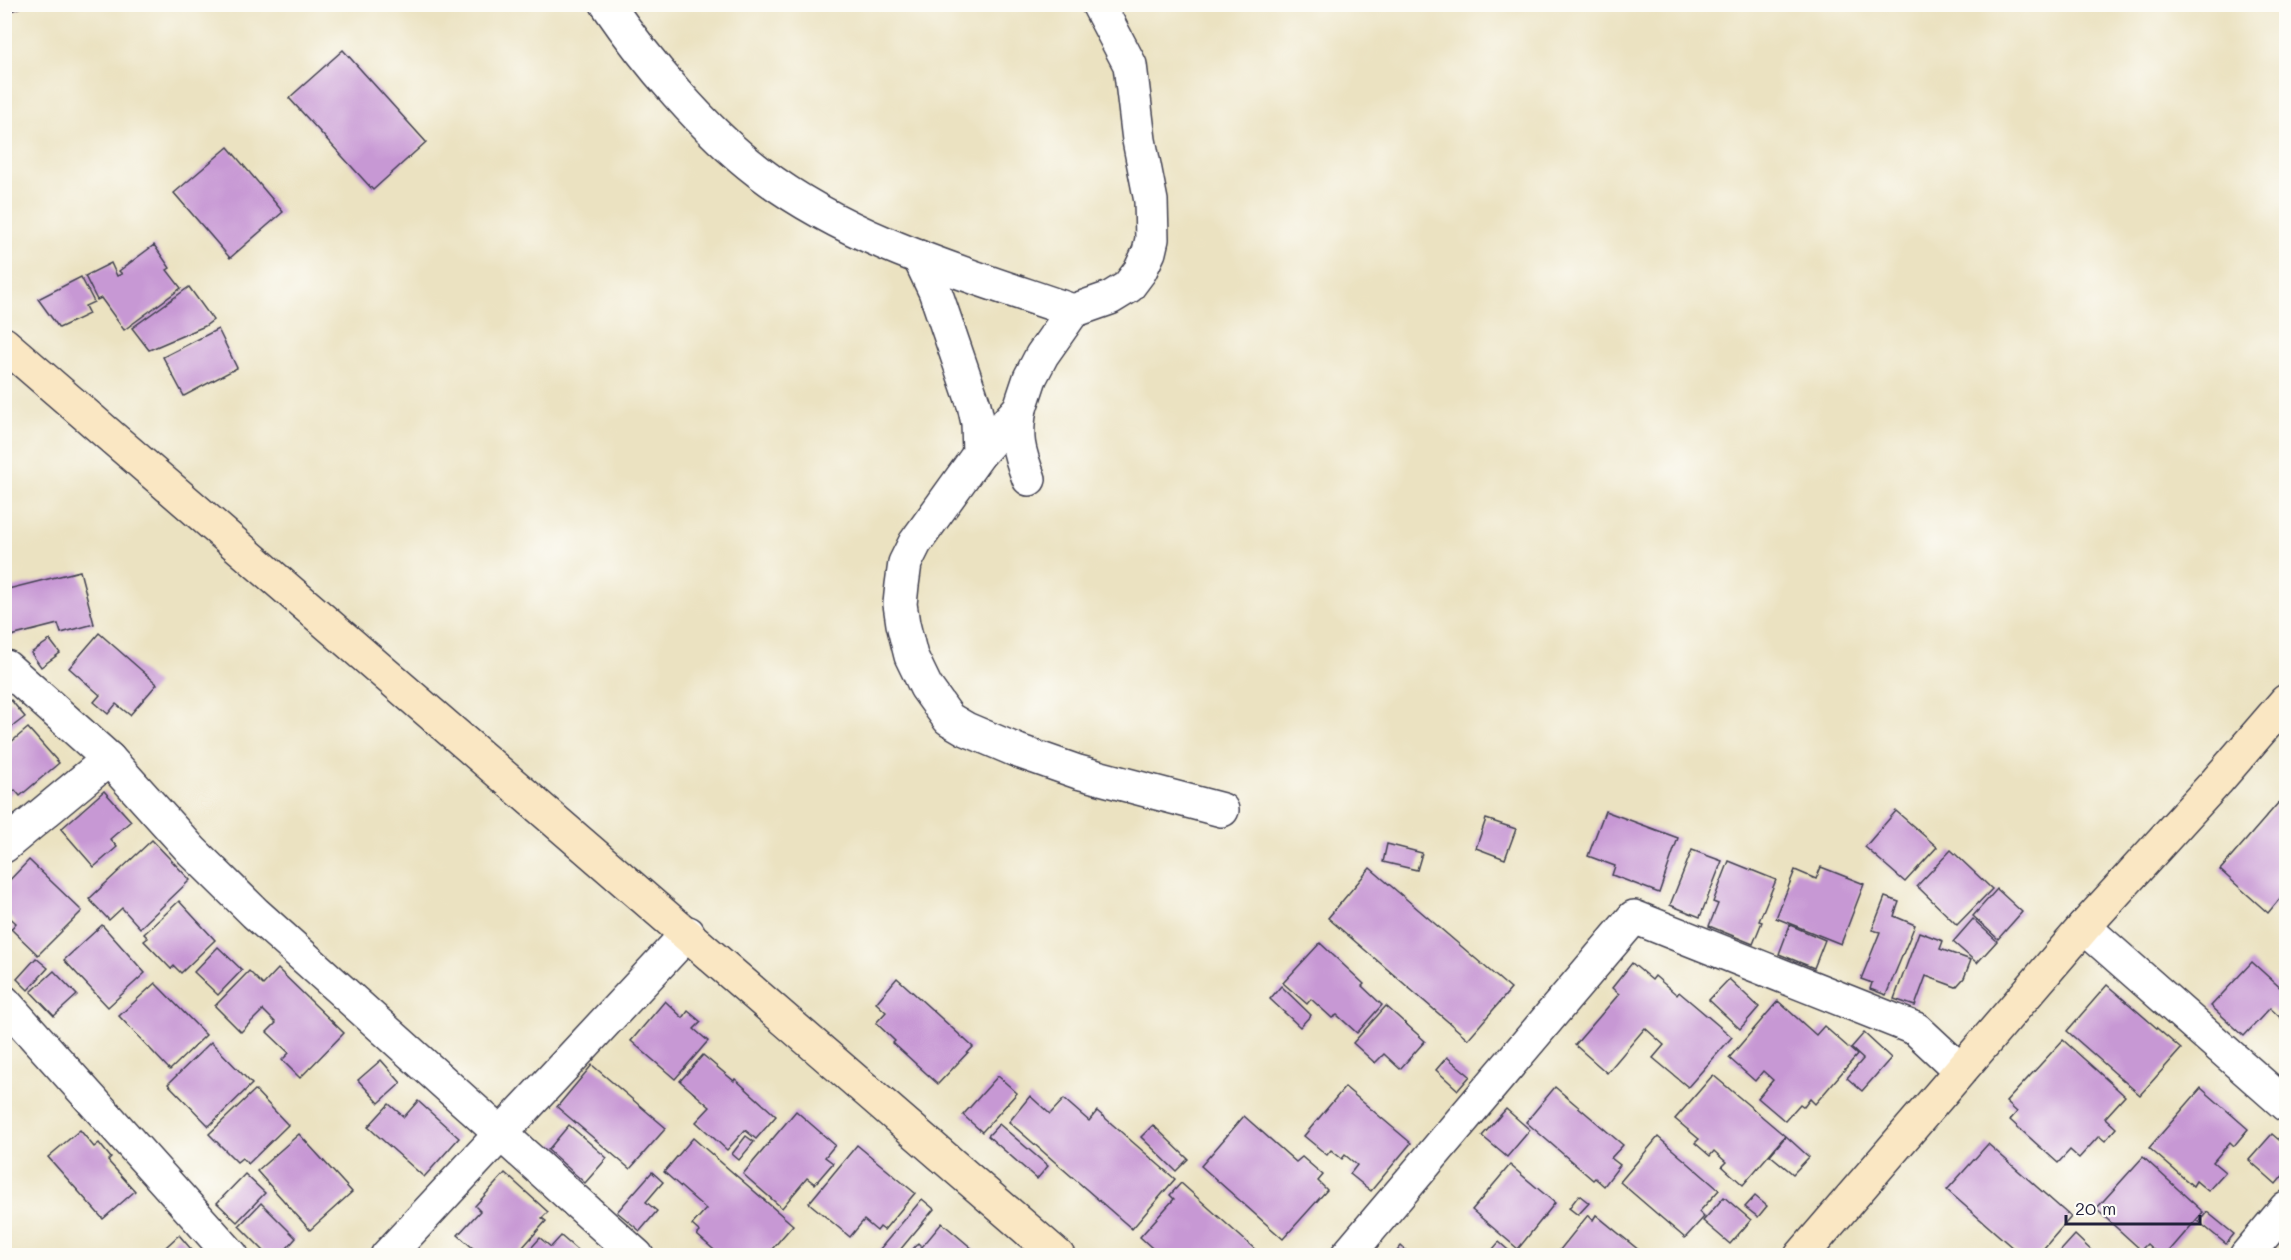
<svg xmlns="http://www.w3.org/2000/svg" width="2291" height="1260" viewBox="0 0 2291 1260" font-family="Mali,sans-serif">
	<style>
		.building { fill: #c798d4 }
		.lines { fill: none; stroke-linecap: round; stroke-linejoin: round }
		.street-casing { stroke: #403f4f; stroke-width: 36 }
		.secondary-casing { stroke: #403f4f; stroke-width: 36 }
		.street { stroke: #fff; stroke-width: 33 }
		.secondary { stroke: #fae7c3; stroke-width: 33 }
	</style>
	<rect width="100%" height="100%" fill="#fdfcf7"/>
	<filter id="ink" filterUnits="userSpaceOnUse"><feTurbulence type="fractalNoise" baseFrequency=".0167" numOctaves="2"/><feDisplacementMap in="SourceGraphic" scale="12" xChannelSelector="R" yChannelSelector="G"/><feConvolveMatrix kernelMatrix="1 2 1 2 8 2 1 2 1" color-interpolation-filters="sRGB"/></filter>
	<filter id="wash" filterUnits="userSpaceOnUse"><feTurbulence type="fractalNoise" baseFrequency=".008" numOctaves="4" result="noise"/><feDisplacementMap in="SourceGraphic" scale="24" xChannelSelector="R" yChannelSelector="G"/><feGaussianBlur stdDeviation="1.35" result="paint"/><feColorMatrix in="noise" values="0 0 0 0 0 0 0 0 0 0 0 0 0 0 0 0 0 1.4 0 .05"/><feComposite in="paint" operator="in"/></filter>
	<g filter="url(#wash)">
		<rect width="100%" height="100%" fill="#ebe2c1"/>
		<g id="blocks">
			<!-- building -->
			<g class="building">
				<path d="M4 4H20L21 7 4 14Z"/>
				<path d="M343 50 426 142 373 190 289 98Z"/>
				<path d="M228 147 283 212 230 258 174 193Z"/>
				<path d="M154 245 170 268 167 270 181 288 124 330 101 298 97 300 85 276 111 263 117 276 122 274 119 271Z"/>
				<path d="M81 277 94 302 85 306 89 314 59 328 38 299Z"/>
				<path d="M189 287 213 320 205 326 149 350 132 328Z"/>
				<path d="M218 329 237 368 184 396 163 357Z"/>
				<path d="M80 571 94 624 61 633 58 624 7 637 4 630V590Z"/>
				<path d="M99 633 157 684 130 715 116 704 108 714 94 702 100 695 69 668Z"/>
				<path d="M50 640 60 653 41 667 31 653Z"/>
				<path d="M11 700 25 717 4 733V702L6 704Z"/>
				<path d="M28 728 59 763 20 796 15 790 4 799V748Z"/>
				<path d="M104 791 131 821 110 839 117 847 94 867 61 829Z"/>
				<path d="M2286 794V891L2268 913 2220 870Z"/>
				<path d="M1605 811 1678 838 1659 893 1612 875 1615 866 1588 856Z"/>
				<path d="M1896 811 1937 847 1905 882 1865 847Z"/>
				<path d="M1486 819 1516 829 1505 859 1476 848Z"/>
				<path d="M152 840 190 880 140 928 122 908 109 920 89 899Z"/>
				<path d="M1387 844 1422 853 1417 870 1383 862Z"/>
				<path d="M1692 850 1722 861 1700 917 1670 905Z"/>
				<path d="M1951 850 1992 889 1957 925 1917 886Z"/>
				<path d="M29 860 82 911 38 955 11 929 16 923 4 912V886Z"/>
				<path d="M1729 861 1776 880 1759 921 1762 922 1753 944 1709 926 1718 904 1713 902Z"/>
				<path d="M1821 867 1864 884 1841 944 1776 918 1795 870 1816 879Z"/>
				<path d="M1370 868 1511 989 1468 1039 1328 918Z"/>
				<path d="M1997 889 2022 912 1998 939 1973 916Z"/>
				<path d="M1885 897 1899 902 1894 916 1915 925 1886 995 1870 989 1872 983 1861 979 1880 932 1872 930Z"/>
				<path d="M179 901 215 940 181 973 174 966 171 969 144 941 148 938 144 934Z"/>
				<path d="M1973 919 1997 941 1977 963 1953 942Z"/>
				<path d="M102 925 145 973 108 1007 64 960Z"/>
				<path d="M1790 925 1825 940 1814 968 1779 954Z"/>
				<path d="M1919 932 1943 941 1940 949 1971 960 1964 978 1956 987 1926 976 1915 1006 1894 999Z"/>
				<path d="M1320 943 1364 984 1362 986 1382 1005 1357 1033 1337 1015 1332 1018 1311 999 1307 1004 1283 983Z"/>
				<path d="M218 947 242 970 218 995 194 972Z"/>
				<path d="M36 958 48 968 28 990 17 979Z"/>
				<path d="M2252 962 2285 992 2286 991V1023L2270 1008 2244 1036 2211 1006Z"/>
				<path d="M1632 963 1652 980 1655 976 1677 995 1679 992 1732 1037 1688 1087 1653 1058 1664 1045 1645 1028 1607 1073 1575 1045 1619 994 1612 988Z"/>
				<path d="M278 969 344 1033 300 1078 282 1060 289 1053 267 1032 276 1023 263 1010 241 1032 215 1006 249 971 263 985Z"/>
				<path d="M54 971 77 995 54 1016 31 992Z"/>
				<path d="M897 978 973 1047 938 1084 893 1043 895 1041 876 1023 886 1012 876 1003Z"/>
				<path d="M1729 979 1759 1007 1740 1029 1709 1000Z"/>
				<path d="M155 983 206 1035 170 1070 119 1016Z"/>
				<path d="M2107 985 2181 1049 2140 1095 2067 1031Z"/>
				<path d="M1281 986 1311 1015 1300 1027 1270 999Z"/>
				<path d="M665 1001 683 1018 688 1011 701 1022 694 1029 708 1041 675 1079 631 1041Z"/>
				<path d="M1778 1001 1816 1035 1824 1026 1857 1055 1815 1104 1810 1099 1804 1107 1800 1104 1785 1121 1758 1098 1773 1080 1763 1071 1755 1081 1729 1058Z"/>
				<path d="M1386 1006 1425 1041 1400 1069 1384 1054 1375 1063 1353 1043Z"/>
				<path d="M1864 1033 1891 1058 1862 1091 1847 1078 1863 1059 1851 1048Z"/>
				<path d="M2063 1040 2125 1096 2105 1118 2116 1128 2105 1141 2099 1136 2079 1158 2070 1150 2058 1163 2010 1120 2017 1112 2006 1102Z"/>
				<path d="M211 1042 252 1084 209 1126 168 1084Z"/>
				<path d="M703 1055 734 1081 735 1079 776 1116 756 1139 745 1130 727 1150 696 1122 710 1107 680 1081Z"/>
				<path d="M1447 1057 1470 1076 1458 1090 1436 1070Z"/>
				<path d="M381 1060 401 1083 379 1103 358 1080Z"/>
				<path d="M592 1065 666 1128 630 1169 557 1107Z"/>
				<path d="M1713 1075 1785 1136 1743 1185 1722 1166 1726 1162 1714 1151 1710 1156 1695 1143 1699 1139 1675 1119Z"/>
				<path d="M998 1076 1017 1093 982 1132 963 1115Z"/>
				<path d="M1345 1087 1411 1143 1371 1191 1350 1174 1357 1165 1345 1155 1342 1159 1331 1150 1327 1155 1304 1136Z"/>
				<path d="M1555 1087 1623 1145 1611 1158 1620 1165 1604 1186 1595 1178 1593 1180 1526 1122Z"/>
				<path d="M2201 1088 2248 1129 2234 1146 2230 1142 2213 1162 2225 1172 2208 1191 2196 1181 2193 1186 2149 1148Z"/>
				<path d="M255 1090 288 1125 248 1164 242 1158 237 1162 209 1134Z"/>
				<path d="M1030 1096 1050 1114 1064 1099 1089 1121 1097 1111 1175 1179 1132 1229 1009 1122Z"/>
				<path d="M418 1101 459 1138 424 1177 368 1127 389 1104 404 1117Z"/>
				<path d="M1506 1109 1530 1130 1507 1157 1482 1136Z"/>
				<path d="M796 1111 835 1145 825 1157 833 1163 815 1184 807 1178 782 1208 743 1174Z"/>
				<path d="M1244 1116 1296 1162 1302 1157 1323 1175 1318 1181 1327 1190 1283 1239 1201 1166Z"/>
				<path d="M999 1124 1048 1166 1037 1179 988 1136Z"/>
				<path d="M569 1125 607 1158 585 1183 548 1150Z"/>
				<path d="M1153 1125 1188 1159 1176 1171 1141 1137Z"/>
				<path d="M80 1130 94 1147 99 1143 111 1158 108 1161 135 1191 103 1219 48 1157Z"/>
				<path d="M299 1134 352 1192 310 1230 257 1171Z"/>
				<path d="M2272 1134 2286 1146V1172L2276 1184 2249 1160Z"/>
				<path d="M746 1136 754 1142 739 1160 732 1154Z"/>
				<path d="M1786 1136 1809 1157 1793 1174 1770 1155Z"/>
				<path d="M1658 1137 1719 1190 1699 1212 1704 1217 1685 1238 1620 1182Z"/>
				<path d="M693 1138 793 1225 766 1256H721L697 1235 700 1232 692 1225 706 1209 664 1172Z"/>
				<path d="M1988 1144 2071 1217 2037 1256H2022L1947 1190Z"/>
				<path d="M857 1145 915 1193 884 1230 880 1227 877 1231 864 1220 850 1237 809 1203Z"/>
				<path d="M2143 1157 2203 1212 2165 1256H2160L2147 1244 2141 1250 2096 1209Z"/>
				<path d="M1510 1165 1555 1203 1518 1249 1472 1210Z"/>
				<path d="M652 1172 663 1182 646 1202 657 1211 640 1231 617 1212Z"/>
				<path d="M505 1173 548 1212 542 1218 546 1221 515 1256H482L458 1235 480 1211 475 1206Z"/>
				<path d="M245 1174 265 1193 237 1222 217 1203Z"/>
				<path d="M1181 1183 1258 1252 1255 1256H1161L1140 1237 1174 1199 1170 1195Z"/>
				<path d="M1579 1195 1589 1203 1578 1215 1569 1208Z"/>
				<path d="M1755 1196 1767 1206 1758 1217 1745 1207Z"/>
				<path d="M1724 1197 1751 1220 1730 1244 1703 1221Z"/>
				<path d="M922 1199 934 1209 895 1256H874Z"/>
				<path d="M261 1203 296 1238 280 1256H269L239 1226Z"/>
				<path d="M2207 1212 2234 1234 2226 1244 2199 1222Z"/>
				<path d="M1588 1215 1593 1220 1596 1215 1646 1256H1555Z"/>
				<path d="M942 1223 981 1256H907L918 1243 922 1247Z"/>
				<path d="M179 1235 197 1256H156Z"/>
				<path d="M2075 1235 2097 1256H2056Z"/>
				<path d="M561 1236 584 1256H524L540 1238 551 1247Z"/>
				<path d="M1499 1242 1515 1256H1487Z"/>
				<path d="M1401 1246 1412 1256H1393Z"/>
			</g>
		</g>
	</g>
	<g filter="url(#ink)">
		<use href="#blocks" fill-opacity="0" stroke="#403f4f" stroke-width="1.5"/>
		<g class="lines">
			<!-- street casing -->
			<g class="street-casing">
				<g id="street">
					<path d="M607 4C646 61 704 130 759 172 851 242 966 274 1073 311"/>
					<path d="M1098 4 1130 65 1139 140 1151 201 1152 239 1149 252 1140 271 1128 287 1110 298 1073 311 1042 355 1030 378 1020 408 979 454 915 543 905 563 902 585 900 604 903 624 911 656 926 687 949 719 966 729 1018 751 1078 772 1222 810"/>
					<path d="M919 257 935 291 974 405 978 423 979 454"/>
					<path d="M1020 408C1015 438 1018 450 1029 479"/>
					<path d="M6 667 109 759"/>
					<path d="M4 846 109 759 192 851 255 913 637 1256"/>
					<path d="M2084 927 2286 1105"/>
					<path d="M4 1002 232 1256"/>
					<path d="M387 1256 688 933"/>
					<path d="M1347 1256 1634 917 1916 1029 1960 1070"/>
					<path d="M2246 1256 2286 1208"/>
				</g>
			</g>
			<!-- secondary casing -->
			<g class="secondary-casing">
				<g id="secondary">
					<path d="M4 344 1058 1256"/>
					<path d="M1801 1256 2084 927 2217 781 2286 701"/>
				</g>
			</g>
			<!-- street -->
			<use href="#street" class="street"/>
			<!-- secondary -->
			<use href="#secondary" class="secondary"/>
		</g>
	</g>
	<!-- margin -->
	<rect width="2291" height="1260" fill="none" stroke="#fdfcf7" stroke-width="24"/>
	<!-- scale -->
	<path d="M2066 1215v9h134v-9" fill="none" stroke="#22223b" stroke-width="3"/>
	<text x="2075" y="1215" font-size="18" fill="#22223b" stroke="#fdfcf7" stroke-width="4.5" paint-order="stroke">20 m</text>
</svg>
